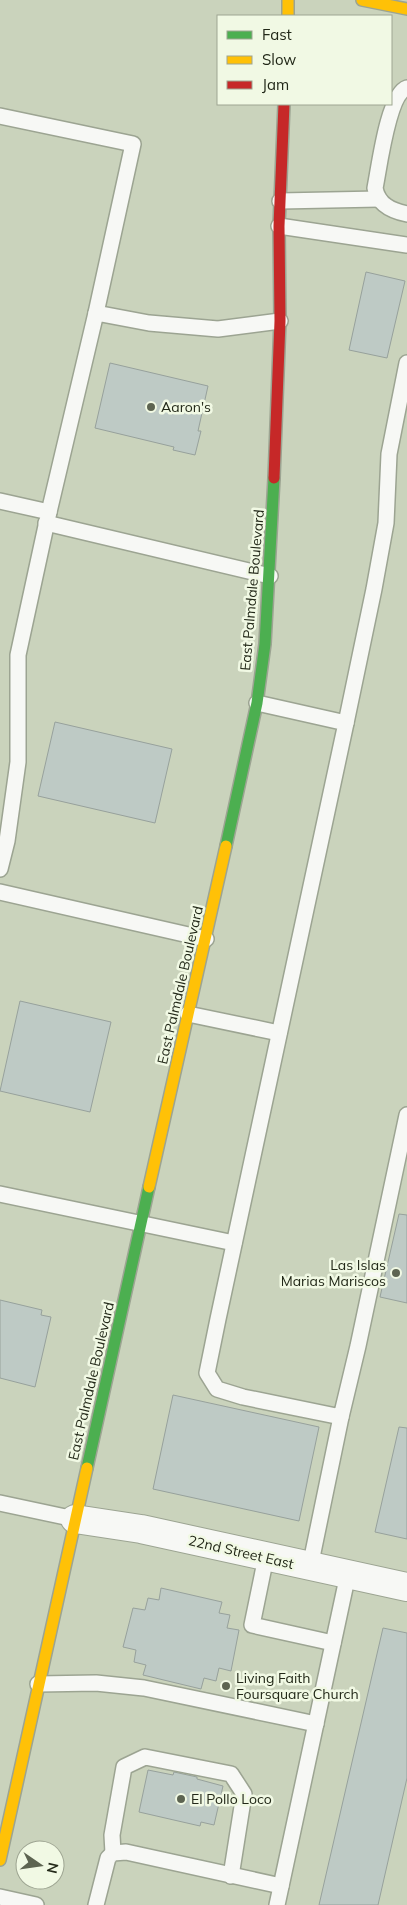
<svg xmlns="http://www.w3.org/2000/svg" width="407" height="1905" viewBox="0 0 407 1905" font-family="Mulish,sans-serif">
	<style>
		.building { fill: #becac5; stroke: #97a19c }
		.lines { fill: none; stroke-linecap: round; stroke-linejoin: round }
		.lane-casing { stroke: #9ca492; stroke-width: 18 }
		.street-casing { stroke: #9ca492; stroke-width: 30 }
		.fast-casing { stroke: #9ca492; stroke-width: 14 }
		.slow-casing { stroke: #9ca492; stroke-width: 14 }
		.jam-casing { stroke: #9ca492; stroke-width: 14 }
		.lane { stroke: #f7f8f5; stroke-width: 15 }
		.street { stroke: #f7f8f5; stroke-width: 28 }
		.fast { stroke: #4caf50; stroke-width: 11 }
		.slow { stroke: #ffc107; stroke-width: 11 }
		.jam { stroke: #c62828; stroke-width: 11 }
		.poi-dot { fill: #5d6451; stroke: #f1f9e4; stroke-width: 2 }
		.labels { text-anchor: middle; stroke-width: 5; stroke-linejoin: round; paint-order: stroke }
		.poi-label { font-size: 14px; fill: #222818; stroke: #f1f9e4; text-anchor: start }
		.street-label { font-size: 14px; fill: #222818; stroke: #f1f9e4 }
	</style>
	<rect width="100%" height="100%" fill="#cad3bc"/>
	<!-- building -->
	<g class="building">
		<path d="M366 272 405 281 387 358 349 350Z"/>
		<path d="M110 363 208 386 198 431H201L195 455 173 450 174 447 95 428Z"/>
		<path d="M55 722 172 749 155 823 38 796Z"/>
		<path d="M20 1001 111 1022 90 1112 0 1091Z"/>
		<path d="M399 1214 407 1215V1303L380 1297Z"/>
		<path d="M0 1300 42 1310 41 1315 51 1317 35 1387 0 1378Z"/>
		<path d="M173 1395 319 1427 299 1521 153 1489Z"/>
		<path d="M399 1427 407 1428V1539L375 1532Z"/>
		<path d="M161 1588 222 1602 219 1613 230 1615 227 1628 239 1630 231 1671 219 1668 216 1681 204 1678 201 1689 143 1675 146 1665 134 1662 136 1650 123 1647 133 1608 145 1610 148 1598 159 1600Z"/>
		<path d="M383 1628 407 1633V1778L378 1905H319Z"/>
		<path d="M148 1770 173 1775 174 1772 197 1777V1779L223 1786 214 1825 201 1822 200 1826 139 1812Z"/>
	</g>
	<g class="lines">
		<!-- lane casing -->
		<g class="lane-casing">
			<g id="lane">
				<path d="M407 88C388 94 379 169 375 188 378 205 392 211 407 214"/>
				<path d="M0 116 133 144 96 313"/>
				<path d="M280 201 379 199"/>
				<path d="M279 226 407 245"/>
				<path d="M0 501 49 512 18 655V762L7 841 0 869"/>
				<path d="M49 512 96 313 149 323 218 329 280 321"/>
				<path d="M46 523 270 576"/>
				<path d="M257 703 346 723 218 1319 207 1373 217 1389 243 1397 341 1417 358 1346 407 1115"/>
				<path d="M346 723 374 589 386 523 389 454 407 363"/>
				<path d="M0 892 206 939"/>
				<path d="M188 1014 279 1033"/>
				<path d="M0 1194 234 1243"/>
				<path d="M0 1503 75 1519"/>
				<path d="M266 1557 252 1625 333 1643"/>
				<path d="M310 1567 341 1417"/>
				<path d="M38 1684 96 1683 144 1688 316 1724"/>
				<path d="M113 1853 112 1835 124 1767 145 1757 231 1774 244 1794 231 1876"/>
				<path d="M0 1897 36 1905"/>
				<path d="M96 1905 108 1858 113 1853 126 1852 281 1886"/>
				<path d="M277 1905 348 1574"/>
			</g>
		</g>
		<!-- street casing -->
		<g class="street-casing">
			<path id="street" d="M75 1519 141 1529 407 1587"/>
		</g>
		<!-- fast casing -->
		<g class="fast-casing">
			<g id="fast">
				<path d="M226 846 257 703 265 644 274 478"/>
				<path d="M87 1468 149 1187"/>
			</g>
		</g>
		<!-- slow casing -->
		<g class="slow-casing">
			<g id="slow">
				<path d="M288 0V16"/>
				<path d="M362 0 407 9"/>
				<path d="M149 1187 226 846"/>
				<path d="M0 1860 87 1468"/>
			</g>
		</g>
		<!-- jam casing -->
		<g class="jam-casing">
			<path id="jam" d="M274 478 280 321 279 226 284 104"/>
		</g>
		<!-- lane -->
		<use href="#lane" class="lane"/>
		<!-- street -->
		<use href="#street" class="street"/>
		<!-- fast -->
		<use href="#fast" class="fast"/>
		<!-- slow -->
		<use href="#slow" class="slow"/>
		<!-- jam -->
		<use href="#jam" class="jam"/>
	</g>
	<!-- markers -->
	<g class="poi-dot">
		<circle cx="151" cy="407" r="5"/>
		<circle cx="396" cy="1273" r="5"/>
		<circle cx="226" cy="1686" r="5"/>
		<circle cx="181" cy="1799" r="5"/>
	</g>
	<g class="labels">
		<!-- poi labels -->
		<g class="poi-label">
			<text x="161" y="412">Aaron's</text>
			<text x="386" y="1270" text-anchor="end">Las Islas<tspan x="386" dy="16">Marias Mariscos</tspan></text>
			<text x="236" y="1683">Living Faith<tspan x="236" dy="16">Foursquare Church</tspan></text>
			<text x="191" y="1804">El Pollo Loco</text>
		</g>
		<!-- street labels -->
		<g class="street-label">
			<text transform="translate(252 590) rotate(-85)" y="5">East Palmdale Boulevard</text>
			<text transform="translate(180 985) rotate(-77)" y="5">East Palmdale Boulevard</text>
			<text transform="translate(91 1381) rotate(-77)" y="5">East Palmdale Boulevard</text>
			<text transform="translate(241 1552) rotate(13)" y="5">22nd Street East</text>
		</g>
	</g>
	<!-- legend -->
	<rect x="217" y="15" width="175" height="90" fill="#f1f9e4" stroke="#9ea592"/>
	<rect x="227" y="31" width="25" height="8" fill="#4caf50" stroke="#9ea592"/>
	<text x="262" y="40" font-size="15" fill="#222818">Fast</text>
	<rect x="227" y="56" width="25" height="8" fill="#ffc107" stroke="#9ea592"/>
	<text x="262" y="65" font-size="15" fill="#222818">Slow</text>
	<rect x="227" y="81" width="25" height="8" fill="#c62828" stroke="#9ea592"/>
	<text x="262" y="90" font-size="15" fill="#222818">Jam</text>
	<!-- north arrow -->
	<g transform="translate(40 1865) rotate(103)"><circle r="24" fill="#f1f9e4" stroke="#9ea592"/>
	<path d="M0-4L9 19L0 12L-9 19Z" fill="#5d6451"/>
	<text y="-8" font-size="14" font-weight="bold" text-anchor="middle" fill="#222818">N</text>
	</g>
</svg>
